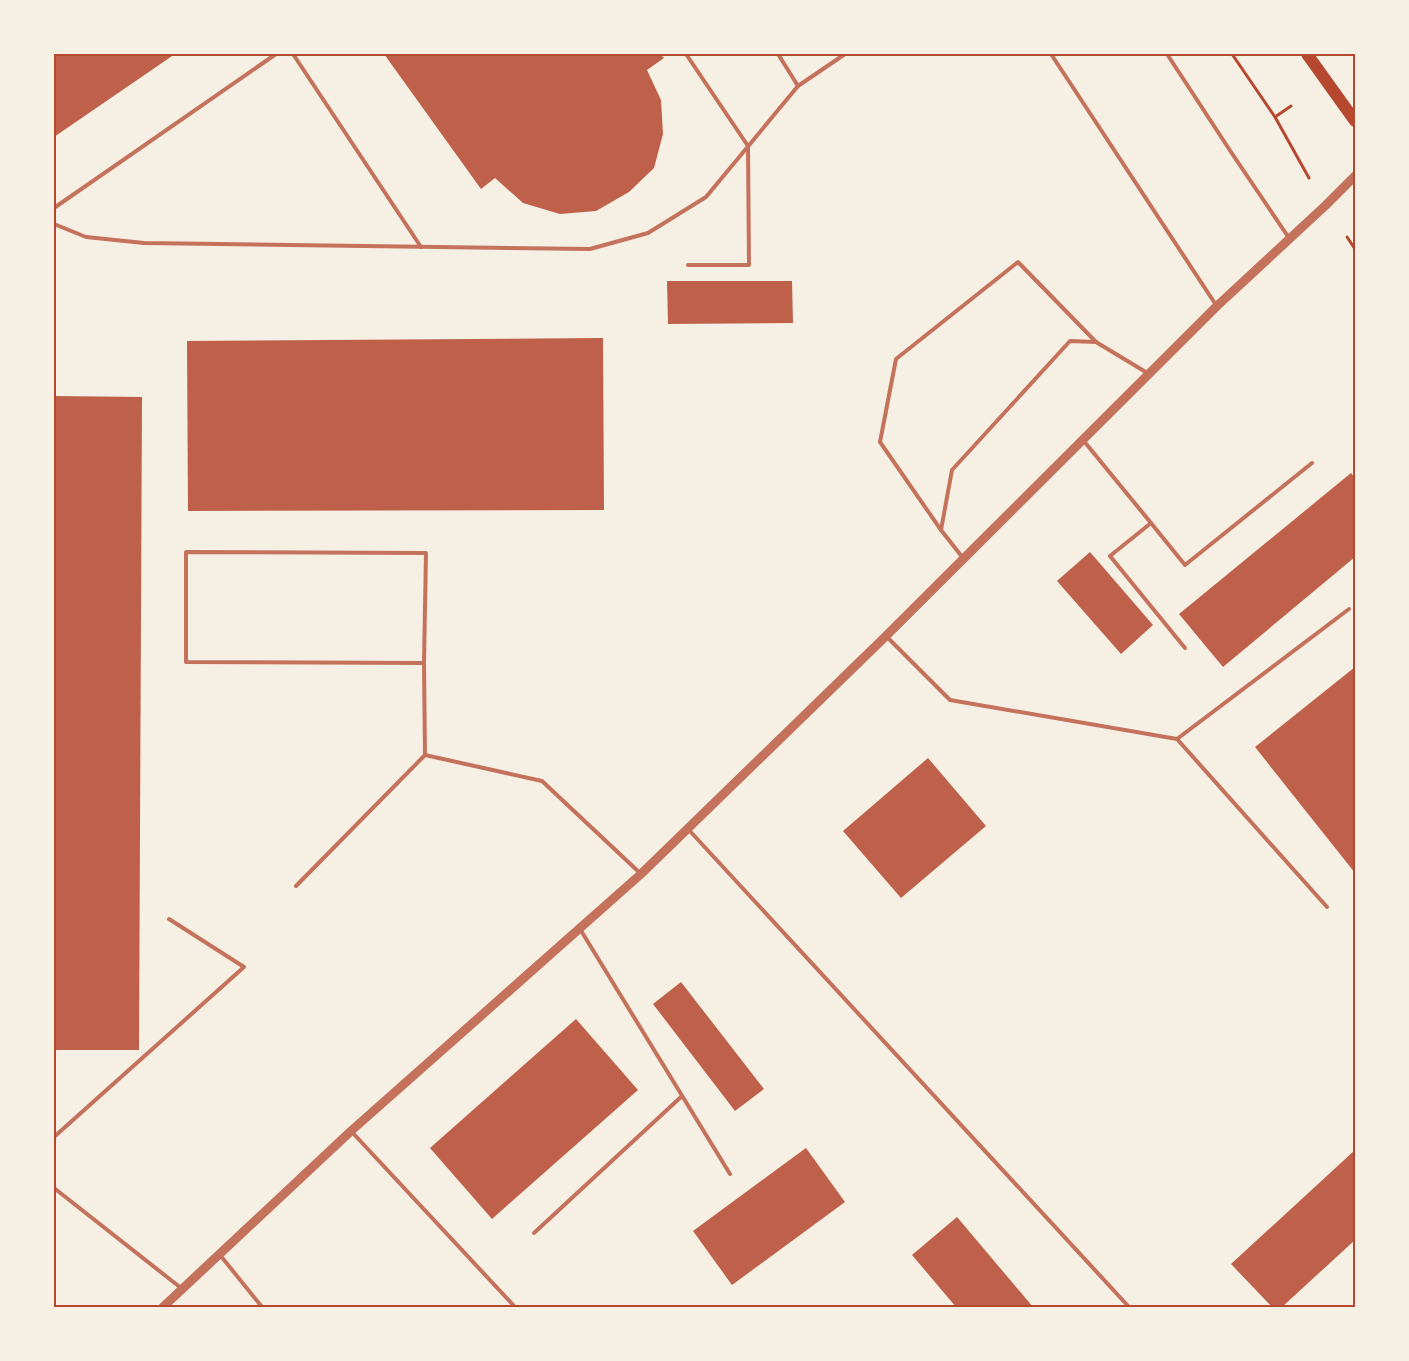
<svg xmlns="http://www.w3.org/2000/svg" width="1409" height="1361" viewBox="0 0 1409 1361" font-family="'Work Sans',sans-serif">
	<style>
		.building { fill: #bf614a }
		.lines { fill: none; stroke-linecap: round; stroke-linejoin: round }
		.path { stroke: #b5482f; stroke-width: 3 }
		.service { stroke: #c5725c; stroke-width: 4 }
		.tertiary { stroke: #c5725c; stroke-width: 9 }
		.primary { stroke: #b5482f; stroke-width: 12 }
		.neatline { fill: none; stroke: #b5482f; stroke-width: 2 }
	</style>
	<rect width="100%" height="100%" fill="#f6efe4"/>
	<!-- building -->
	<g class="building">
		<path d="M54 54H175L54 137Z"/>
		<path d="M384 54H660L664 58 647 70 661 100 663 134 654 168 629 192 596 211 560 214 523 203 495 178 481 189Z"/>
		<path d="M667 281H792L793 323 668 324Z"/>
		<path d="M603 338 604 510 188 511 187 341Z"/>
		<path d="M54 396 142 397 139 1050H54Z"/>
		<path d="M1351 473 1355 478V557L1223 667 1179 614Z"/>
		<path d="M1090 552 1153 625 1121 654 1057 581Z"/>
		<path d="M1355 667V873L1255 747Z"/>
		<path d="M928 758 986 826 901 898 843 831Z"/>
		<path d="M681 982 764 1089 735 1111 653 1004Z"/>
		<path d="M576 1019 638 1090 492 1219 430 1148Z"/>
		<path d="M806 1148 845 1202 732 1285 693 1231Z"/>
		<path d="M1355 1150V1240L1282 1307H1272L1231 1264Z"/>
		<path d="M957 1217 1033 1307H956L912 1255Z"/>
	</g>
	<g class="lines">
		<!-- path -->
		<g class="path">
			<path d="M1232 54 1275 117 1309 178"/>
			<path d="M1275 117 1291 106"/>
			<path d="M1347 237 1355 249"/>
		</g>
		<!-- service -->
		<g class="service">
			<path d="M293 54 421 247"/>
			<path d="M686 54 748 146 749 265H688"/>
			<path d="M778 54 798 86"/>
			<path d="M1051 54 1216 305"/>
			<path d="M1167 54 1231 152 1289 238"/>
			<path d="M54 208 276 54"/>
			<path d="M54 224 86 237 144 243 590 249 648 233 706 197 798 86 845 54"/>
			<path d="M1083 440 1151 523 1110 556 1185 648"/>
			<path d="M1151 523 1185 565 1312 463"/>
			<path d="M941 530 880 442 896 359 1018 262 1096 342"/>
			<path d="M963 558 941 530 952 470 1070 341 1096 342 1149 374"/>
			<path d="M886 636 950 700 1177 739 1349 609"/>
			<path d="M424 663 186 662V552L426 553 424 663 425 755"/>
			<path d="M1177 739 1327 907"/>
			<path d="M688 829 1129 1307"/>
			<path d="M296 886 425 755 542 781 641 874"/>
			<path d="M580 929 730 1174"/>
			<path d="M351 1131 515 1307"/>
			<path d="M54 1137 244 967 169 919"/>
			<path d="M54 1188 181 1288"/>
			<path d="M534 1233 682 1096"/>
			<path d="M220 1255 262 1307"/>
		</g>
		<!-- tertiary -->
		<path class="tertiary" d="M163 1307 351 1131 641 874 886 636 1217 306 1326 205 1355 176"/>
		<!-- primary -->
		<path class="primary" d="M1307 54 1355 121"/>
	</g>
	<!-- border -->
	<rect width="1409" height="1361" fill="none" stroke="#f6efe4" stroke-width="110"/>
	<rect x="55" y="55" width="1299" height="1251" class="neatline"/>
</svg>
